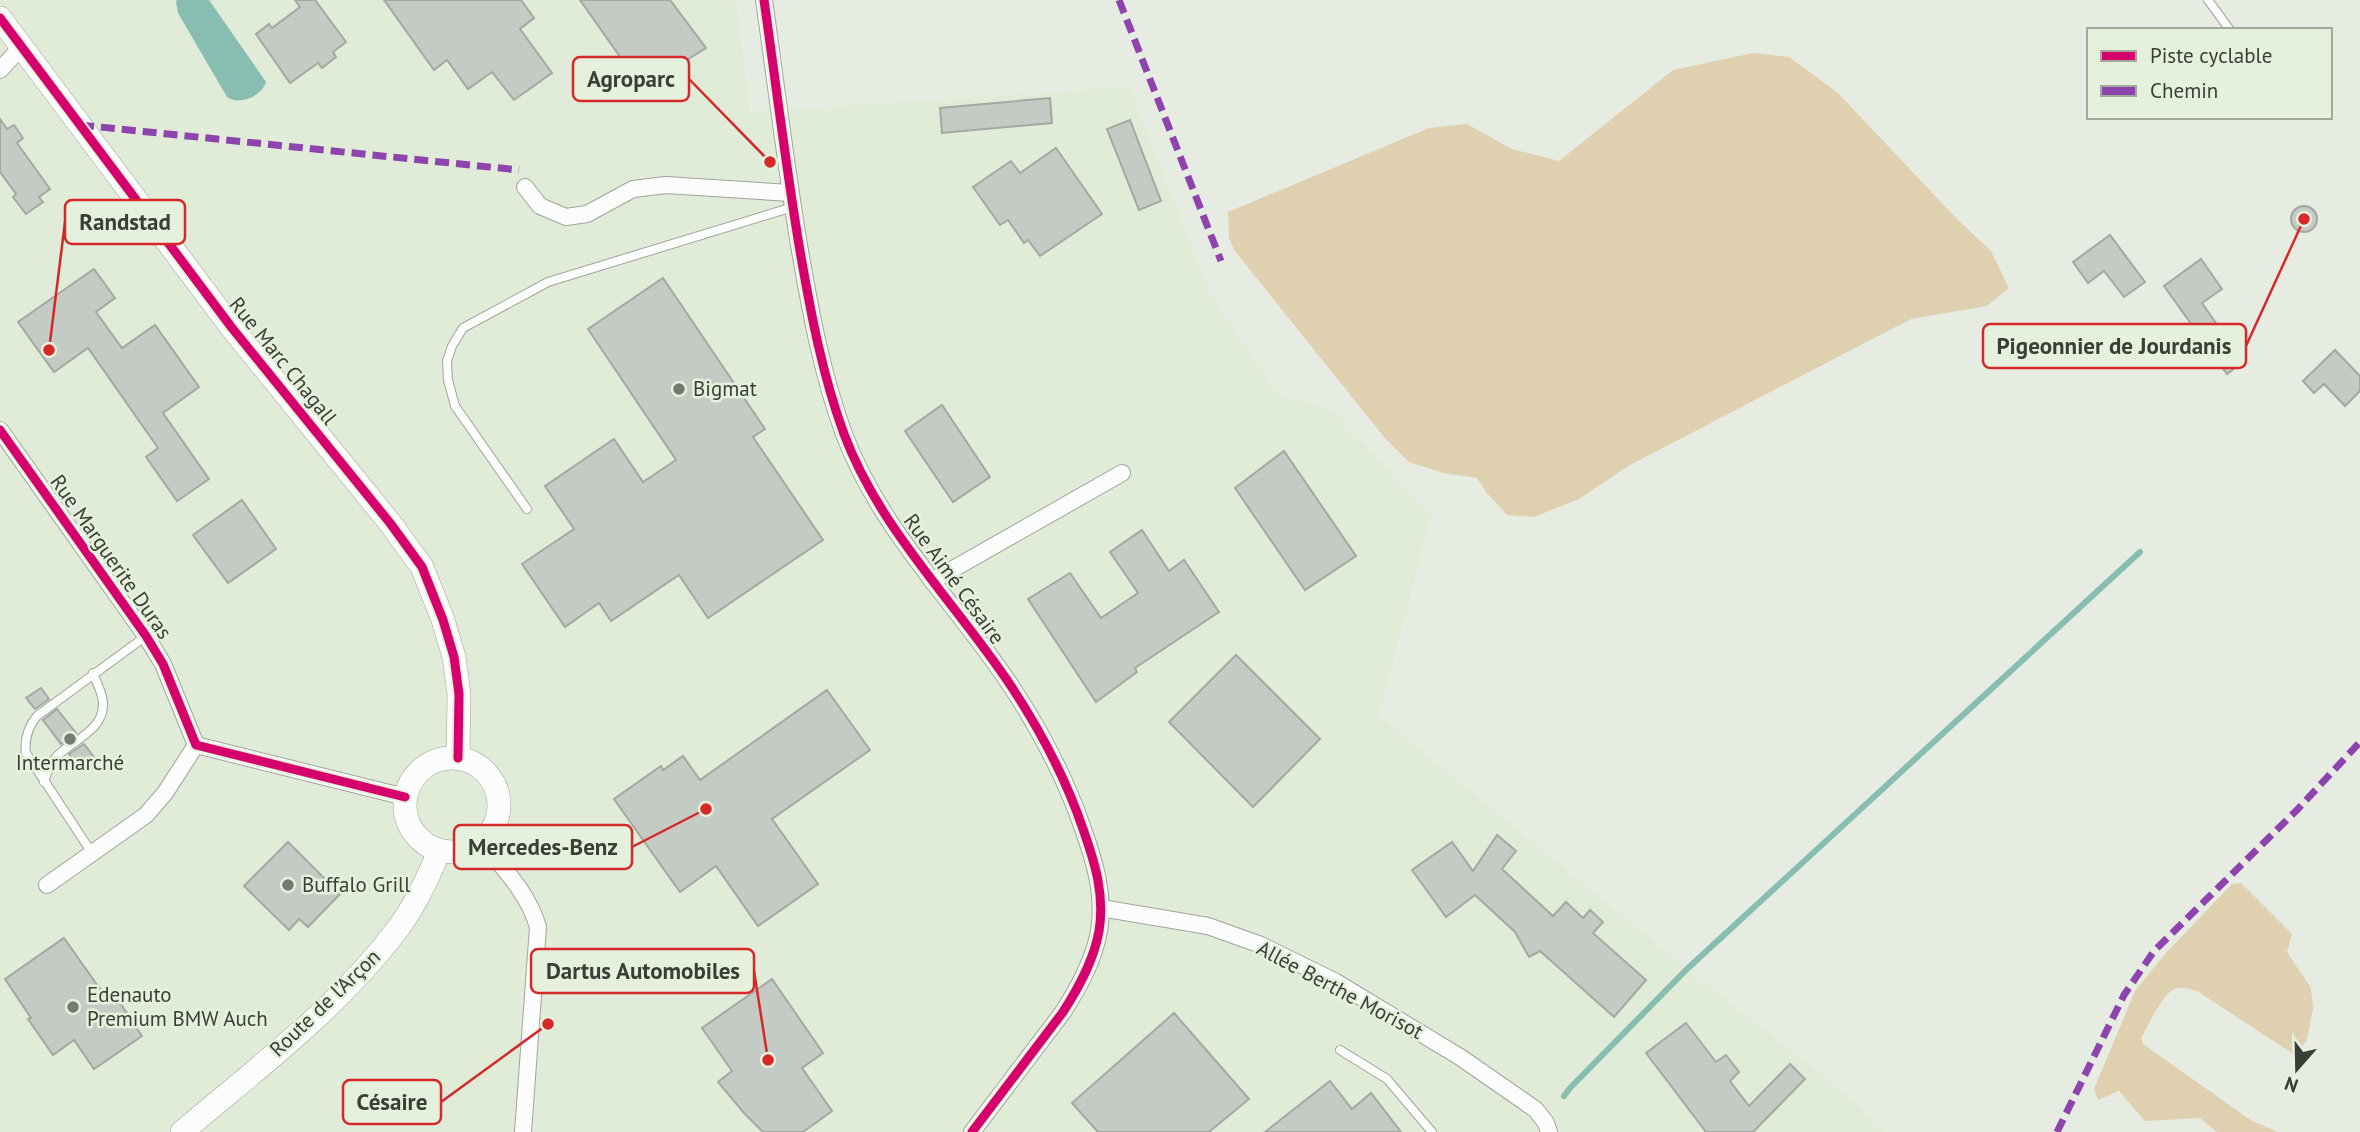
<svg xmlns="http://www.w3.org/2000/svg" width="2360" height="1132" viewBox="0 0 2360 1132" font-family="'PT Sans',sans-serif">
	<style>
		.built { fill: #e0ebd8 }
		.forest { fill: #dfd0af }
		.water { fill: #88bdb2 }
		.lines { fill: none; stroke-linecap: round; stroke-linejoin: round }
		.stream { stroke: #88bdb2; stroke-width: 6 }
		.building { fill: #c4cbc4; stroke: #a3a9a2; stroke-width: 2 }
		.lane-casing { stroke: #a0a49c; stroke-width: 10 }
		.street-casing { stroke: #a0a49c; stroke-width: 18 }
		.secondary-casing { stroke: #a0a49c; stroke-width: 24 }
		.lane { stroke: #fbfcfb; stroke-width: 8 }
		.street { stroke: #fbfcfb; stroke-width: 16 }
		.secondary { stroke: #fbfcfb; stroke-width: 23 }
		.quiet { stroke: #8e44ad; stroke-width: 7; stroke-dasharray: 14 7; stroke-linecap: butt }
		.cycleway-casing { stroke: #e6f1dd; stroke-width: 13 }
		.cycleway { stroke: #d6006c; stroke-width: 9 }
		.poi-dot { fill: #767b72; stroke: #e6f1dd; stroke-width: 2.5 }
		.labels { text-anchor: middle; stroke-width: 5; stroke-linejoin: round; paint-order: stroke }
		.street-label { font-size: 21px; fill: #393e36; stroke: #e6f1dd }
		.poi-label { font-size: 21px; fill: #393e36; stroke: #e6f1dd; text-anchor: start }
		.leader { fill: none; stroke: #d62828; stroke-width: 2.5 }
		.callout-dot { fill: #d62828; stroke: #e6f1dd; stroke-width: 2.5 }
		.callout { fill: #e6f1dd; stroke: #d62828; stroke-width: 2.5 }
		.callout-label { font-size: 23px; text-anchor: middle; font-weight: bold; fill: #393e36 }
	</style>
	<rect width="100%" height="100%" fill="#e7ece2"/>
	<!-- built -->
	<path class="built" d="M0 0H736L750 112 1129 87 1212 298 1280 396 1333 410 1431 516 1379 716 1679 962 1843 1092 1886 1132H0Z"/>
	<!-- forest -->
	<g class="forest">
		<path d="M1753 53 1789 57 1838 93 1956 218 1991 251 2009 288 1987 306 1911 319 1630 465 1579 499 1534 517 1507 515 1486 492 1477 478 1443 473 1409 462 1384 437 1234 250 1229 238 1228 212 1429 128 1467 124 1512 149 1559 161 1673 70Z"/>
		<path d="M2241 883 2292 934 2287 952 2311 988 2313 1008 2307 1040 2295 1055 2197 991C2189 989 2182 986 2174 989 2162 995 2148 1026 2141 1038L2143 1044 2252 1121 2278 1132H2217L2200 1118 2145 1121 2119 1091 2098 1100 2094 1089 2135 991 2165 954 2232 884Z"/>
	</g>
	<!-- water -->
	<path class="water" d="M177 0H209L266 82C262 96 239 106 227 97L178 13 176 2Z"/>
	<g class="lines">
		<!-- stream -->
		<path class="stream" d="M1564 1096 1570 1088 1687 969 2140 552"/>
	</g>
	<!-- building -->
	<g class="building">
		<path d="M295 0H315L346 42 333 52 336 57 322 68 318 63 290 83 256 34 269 24 272 28 300 7Z"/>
		<path d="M384 0H521L534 18 520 29 552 73 514 100 492 72 468 89 447 60 434 70Z"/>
		<path d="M580 0H670L706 48 642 88Z"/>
		<path d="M1050 98 1052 123 942 133 940 108Z"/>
		<path d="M0 119 7 129 14 125 23 138 17 143 50 189 39 197 43 202 26 214 13 197 16 194 0 172Z"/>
		<path d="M1130 120 1161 201 1139 210 1107 129Z"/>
		<path d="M1056 148 1102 214 1040 256 1028 240 1024 243 1008 220 1000 225 973 187 1011 161 1020 173Z"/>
		<circle cx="2304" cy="219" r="13"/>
		<path d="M2110 235 2145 282 2124 297 2104 271 2088 283 2073 262Z"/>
		<path d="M2201 259 2222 289 2202 303 2243 362 2227 374 2164 286Z"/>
		<path d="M94 269 115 298 96 312 122 348 155 325 199 387 163 413 209 479 177 501 146 457 158 448 88 348 54 372 18 322Z"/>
		<path d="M663 278 765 429 753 437 823 540 708 618 679 575 611 621 599 603 565 627 522 564 574 529 545 486 614 439 643 482 676 460 588 329Z"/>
		<path d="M2335 350 2360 376V391L2345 406 2324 384 2314 393 2303 381Z"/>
		<path d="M942 405 990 477 953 502 905 431Z"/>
		<path d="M1284 451 1356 556 1305 590 1235 488Z"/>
		<path d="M242 500 276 549 228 583 193 535Z"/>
		<path d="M1142 530 1169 571 1184 560 1219 612 1135 668 1137 672 1096 702 1028 599 1070 573 1101 618 1138 593 1110 552Z"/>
		<path d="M1236 655 1320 739 1253 807 1169 722Z"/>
		<path d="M41 688 49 699 35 709 26 698Z"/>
		<path d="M827 690 870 750 772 819 818 884 758 926 716 866 680 892 614 799 661 766 663 770 683 756 700 780Z"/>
		<path d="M57 709 76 733 61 744 43 720Z"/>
		<path d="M84 744 97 761 82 771 69 754Z"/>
		<path d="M1497 835 1516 851 1502 869 1553 916 1566 902 1583 918 1590 910 1603 922 1593 933 1646 980 1614 1017 1540 951 1529 957 1515 932 1475 895 1446 917 1412 870 1452 842 1473 871Z"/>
		<path d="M288 842 340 894 308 927 299 919 289 930 244 886Z"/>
		<path d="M64 938 105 996 112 991 142 1036 94 1069 74 1040 53 1055 28 1019 31 1018 5 979Z"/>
		<path d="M772 979 823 1053 802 1068 832 1111 803 1132H763L744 1113 718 1082 732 1071 702 1028Z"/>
		<path d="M1174 1013 1249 1099 1209 1132H1098L1072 1103Z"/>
		<path d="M1686 1023 1716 1062 1726 1055 1739 1072 1730 1081 1749 1106 1790 1064 1805 1079 1753 1132H1706L1646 1053Z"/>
		<path d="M1330 1081 1352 1109 1371 1093 1401 1132H1265Z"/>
	</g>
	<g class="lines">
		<!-- lane casing -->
		<g class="lane-casing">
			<g id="lane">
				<path d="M2208 0 2230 30"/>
				<path d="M527 509 455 406 448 380 447 361 452 346 463 328 548 282 793 207"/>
				<path d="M44 782C47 773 49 764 56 757 71 741 103 731 103 705 104 695 96 682 93 673"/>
				<path d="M92 853 26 753C24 738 28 727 37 716L146 636"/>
				<path d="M1340 1050 1387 1079 1432 1132"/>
			</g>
		</g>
		<!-- street casing -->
		<g class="street-casing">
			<g id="street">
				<path d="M764 0C776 84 786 168 800 251 811 314 822 374 844 434 880 530 955 602 1011 686 1040 730 1066 779 1083 829 1095 863 1105 895 1099 931 1094 960 1079 987 1063 1012L972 1132"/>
				<path d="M0 70 21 47"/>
				<path d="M525 187 540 206 566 217 587 214 633 189 666 185 791 193"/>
				<path d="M0 430 146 636 163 664 196 745 405 797"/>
				<path d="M932 581 1122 473"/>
				<path d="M482 842C504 869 528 893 538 927L523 1132"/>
				<path d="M47 885 146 815 165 793 196 745"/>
				<path d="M1101 908 1208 926 1261 945 1336 982 1460 1057 1522 1100 1536 1110 1546 1123 1549 1132"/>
			</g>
		</g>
		<!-- secondary casing -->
		<g class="secondary-casing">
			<g id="secondary">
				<path d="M0 18 232 328 390 523 422 567 443 620 454 657 459 694 458 758"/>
				<circle cx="452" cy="805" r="47"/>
				<path d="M182 1132C255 1070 334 1011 393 935 413 910 427 881 439 851"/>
			</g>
		</g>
		<!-- lane -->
		<use href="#lane" class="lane"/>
		<!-- street -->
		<use href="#street" class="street"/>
		<!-- secondary -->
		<use href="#secondary" class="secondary"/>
		<!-- quiet -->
		<g class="quiet">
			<path d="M1119 0 1221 261"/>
			<path d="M80 125 519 170"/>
			<path d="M2057 1132 2124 995 2154 951 2296 811 2360 742"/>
		</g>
		<!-- cycleway casing -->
		<g class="cycleway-casing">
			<g id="cycleway">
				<path d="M764 0C776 84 786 168 800 251 811 314 822 374 844 434 880 530 955 602 1011 686 1040 730 1066 779 1083 829 1095 863 1105 895 1099 931 1094 960 1079 987 1063 1012L972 1132"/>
				<path d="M0 18 232 328 390 523 422 567 443 620 454 657 459 694 458 758"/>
				<path d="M0 430 146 636 163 664 196 745 405 797"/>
			</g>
		</g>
		<!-- cycleway -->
		<use href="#cycleway" class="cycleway"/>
	</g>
	<!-- markers -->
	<g class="poi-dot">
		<circle cx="679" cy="389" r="7"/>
		<circle cx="70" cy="739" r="7"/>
		<circle cx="288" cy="885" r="7"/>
		<circle cx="73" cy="1007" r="7"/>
	</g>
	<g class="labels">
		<!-- street labels -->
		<g class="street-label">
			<text transform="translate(283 361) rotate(51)" y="7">Rue Marc Chagall</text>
			<text transform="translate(111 557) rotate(55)" y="7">Rue Marguerite Duras</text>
			<text transform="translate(954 579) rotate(54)" y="7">Rue Aimé Césaire</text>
			<text transform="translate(1340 990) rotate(28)" y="7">Allée Berthe Morisot</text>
			<text transform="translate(325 1003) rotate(-44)" y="7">Route de l’Arçon</text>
		</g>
		<!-- poi labels -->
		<g class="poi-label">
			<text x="693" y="396">Bigmat</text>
			<text x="70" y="770" text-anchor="middle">Intermarché</text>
			<text x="302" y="892">Buffalo Grill</text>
			<text x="87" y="1002">Edenauto<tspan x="87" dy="24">Premium BMW Auch</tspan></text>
		</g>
	</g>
	<!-- callouts -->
	<path class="leader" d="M770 162L689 79M49 350L65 222M2304 219L2246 346M706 809L632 847M768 1060L754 971M548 1024L441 1102"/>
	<g class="callout-dot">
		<circle cx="770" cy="162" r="7"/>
		<circle cx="49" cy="350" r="7"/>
		<circle cx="2304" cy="219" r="7"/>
		<circle cx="706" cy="809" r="7"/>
		<circle cx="768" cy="1060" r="7"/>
		<circle cx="548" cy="1024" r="7"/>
	</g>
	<g class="callout">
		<rect x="573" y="57" width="116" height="44" rx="7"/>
		<rect x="65" y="200" width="120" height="44" rx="7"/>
		<rect x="1983" y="324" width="263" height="44" rx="7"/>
		<rect x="454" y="825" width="178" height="44" rx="7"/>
		<rect x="531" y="949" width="223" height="44" rx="7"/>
		<rect x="343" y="1080" width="98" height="44" rx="7"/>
	</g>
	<g class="callout-label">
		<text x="631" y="87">Agroparc</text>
		<text x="125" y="230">Randstad</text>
		<text x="2114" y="354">Pigeonnier de Jourdanis</text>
		<text x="543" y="855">Mercedes-Benz</text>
		<text x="643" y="979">Dartus Automobiles</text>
		<text x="392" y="1110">Césaire</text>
	</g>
	<!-- legend -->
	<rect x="2087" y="28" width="245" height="91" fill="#e6f1dd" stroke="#a1a99a" stroke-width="2"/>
	<rect x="2101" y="51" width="35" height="10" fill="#d6006c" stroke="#a1a99a" stroke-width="2"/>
	<text x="2150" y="63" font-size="21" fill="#393e36">Piste cyclable</text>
	<rect x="2101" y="86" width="35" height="10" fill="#8e44ad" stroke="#a1a99a" stroke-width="2"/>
	<text x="2150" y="98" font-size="21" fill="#393e36">Chemin</text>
	<!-- north arrow -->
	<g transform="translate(2297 1069) rotate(200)" stroke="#e6f1dd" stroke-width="5" paint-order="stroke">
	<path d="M0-5L12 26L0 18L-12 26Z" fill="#393e36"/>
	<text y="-10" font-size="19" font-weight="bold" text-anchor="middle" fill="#393e36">N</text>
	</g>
</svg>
